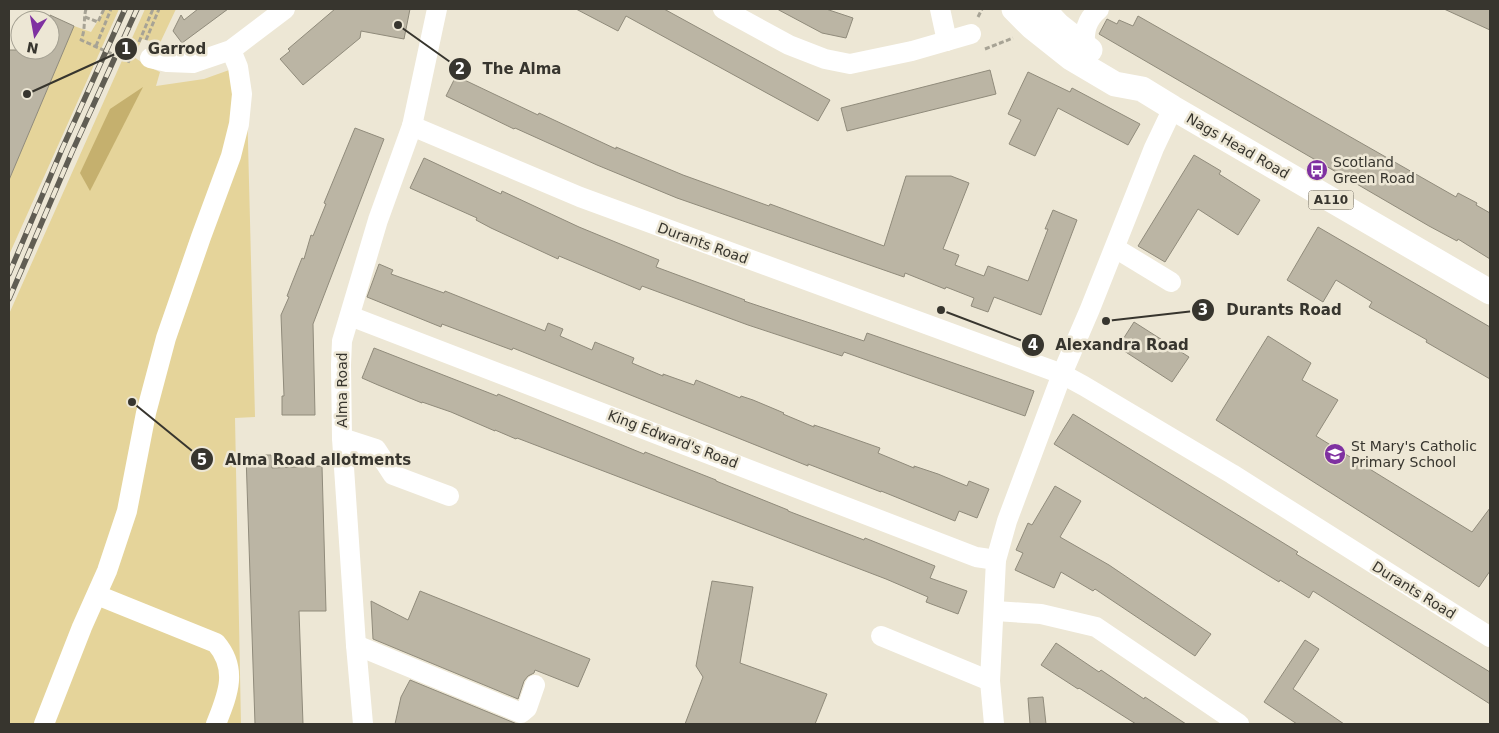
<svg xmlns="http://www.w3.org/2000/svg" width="1499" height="733" viewBox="0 0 1499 733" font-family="'DejaVu Sans',sans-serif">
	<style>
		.green { fill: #e5d49a }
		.forest { fill: #c5b06e }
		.building { fill: #bbb5a4; stroke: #908b7b }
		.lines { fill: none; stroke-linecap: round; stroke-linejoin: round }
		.path { stroke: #a7a395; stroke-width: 3; stroke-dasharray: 5 2.5; stroke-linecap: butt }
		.minor { stroke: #fff; stroke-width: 20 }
		.major { stroke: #fff; stroke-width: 25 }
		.rail-casing { stroke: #605d53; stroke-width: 5.5 }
		.rail { stroke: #ede7d5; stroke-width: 4; stroke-dasharray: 11; stroke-linecap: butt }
		.labels { text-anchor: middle; stroke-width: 5; stroke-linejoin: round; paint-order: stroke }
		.shield { fill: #ede7d5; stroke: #6e6a60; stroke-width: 1 }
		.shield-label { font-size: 12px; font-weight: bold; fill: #37352e }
		.street-label { font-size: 14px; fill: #37352e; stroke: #ede7d5 }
		.poi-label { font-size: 14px; fill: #37352e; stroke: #ede7d5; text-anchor: start }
		.leader { fill: none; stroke: #37352e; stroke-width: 2 }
		.callout-dot { fill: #37352e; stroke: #ede7d5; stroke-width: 2 }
		.mark-label { font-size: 15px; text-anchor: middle; font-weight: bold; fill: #fff }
		.callout-label { font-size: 15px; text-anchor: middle; font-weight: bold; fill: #37352e; stroke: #ede7d5; stroke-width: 5; stroke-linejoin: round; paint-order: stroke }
	</style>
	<rect width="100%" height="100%" fill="#ede7d5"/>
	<!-- green -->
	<g class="green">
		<path d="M105 9H119L9 255V180L74 26 91 32Z"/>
		<path d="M145 9H176L160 43 142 39 134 57 147 66 160 72 156 86 204 79 246 64 255 417 235 418 241 724H9V314Z"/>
	</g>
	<!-- forest -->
	<path class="forest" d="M143 87 90 191 80 173 110 109Z"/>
	<!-- building -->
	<g class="building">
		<path d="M198 9H228L182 43 173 31 181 15 184 20Z"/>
		<path d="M335 9H410L404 39 361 31 360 38 303 85 280 59 290 51 288 49Z"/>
		<path d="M576 9H664L830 100 818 121 626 16 618 31Z"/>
		<path d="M777 9H826L853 18 846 38 822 33Z"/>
		<path d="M1444 9H1490V30Z"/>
		<path d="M50 15 74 26 9 180V50H50Z"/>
		<path d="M1138 16 1456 197 1458 193 1477 203 1476 205 1490 213V259L1458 239 1457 241 1429 226 1099 34 1107 19 1117 24 1119 20 1133 26Z"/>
		<path d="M990 70 996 94 847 131 841 108Z"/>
		<path d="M1028 72 1070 92 1072 88 1140 124 1128 145 1058 108 1035 156 1009 144 1021 120 1008 114Z"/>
		<path d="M456 76 538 115 539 113 616 149V147L683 175 769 206 770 204 884 246 906 176H951L969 183 943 249 959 255 955 265 984 276 988 266 1028 281 1048 229H1045L1053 210 1077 220 1041 315 994 297 988 312 971 306 974 298 946 287 945 289 905 273 904 277 677 198 597 165 515 128 514 129 446 96Z"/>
		<path d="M355 128 384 139 313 324 315 415H282V396H284L281 315 289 297 287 296 292 283 302 258 304 259 311 235 313 236 326 204 324 203Z"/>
		<path d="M1194 155 1221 171 1219 174 1260 200 1238 235 1198 209 1165 262 1138 246Z"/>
		<path d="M424 158 501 194 502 191 579 227 659 260 656 267 745 300 744 301 864 341 867 333 1034 391 1025 416 844 352 842 356 748 325 642 286 640 290 559 256 558 259 491 228 476 220 477 218 410 188Z"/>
		<path d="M1318 227 1490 327V379L1426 342 1427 340 1369 307 1372 302 1336 280 1323 302 1287 280Z"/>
		<path d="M379 264 393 270 391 274 444 293 445 291 545 331 548 323 563 329 560 336 592 350 595 342 634 358 632 363 663 376V374L694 385 696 380 740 398 741 396 753 400 784 413 783 414 814 427V425L826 429 880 448 878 453 914 468V466L938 474 967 486 969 481 989 489 977 518 959 511 955 521 881 491V492L808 464V466L513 348 512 350 442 324 441 327 367 297Z"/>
		<path d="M1134 322 1189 357 1172 382 1118 347Z"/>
		<path d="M1268 336 1311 363 1302 380 1338 400 1316 436 1472 532 1490 508V571L1479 587 1216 420Z"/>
		<path d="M374 348 497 396 498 394 644 454 645 452 716 480V481L788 510V511L864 540 865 538 935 566 930 578 967 591 958 614 926 602 928 597 886 579 517 438 516 439 495 430V431L451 412 422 402V403L378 385 362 378Z"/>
		<path d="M1073 414 1298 552 1296 554 1490 672V704L1313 591 1309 598 1280 580 1279 582 1054 444Z"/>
		<path d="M246 455H271L272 468 322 466 326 611H299L303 724H255Z"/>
		<path d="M1055 486 1081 501 1060 537 1109 565 1211 634 1195 656 1095 589 1093 591 1061 572 1054 588 1015 570 1023 553 1016 550 1028 523 1032 525Z"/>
		<path d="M712 581 753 587 740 663 827 694 815 724H685L703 677 696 666Z"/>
		<path d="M420 591 590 659 578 687 535 670 534 673 528 676 524 681 518 699 373 639 371 601 408 620Z"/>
		<path d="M1305 640 1319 649 1293 689 1344 724H1297L1264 702Z"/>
		<path d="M1056 643 1099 672 1101 670 1144 699 1145 697 1186 724H1136L1079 688 1078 689 1041 665Z"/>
		<path d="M410 680 517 724H395L401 697Z"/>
		<path d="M1043 697 1046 724H1030L1028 698Z"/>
	</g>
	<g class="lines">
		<!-- path -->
		<g class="path">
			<path d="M86 9C83 20 86 29 81 40L130 62"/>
			<path d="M85 17 98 22 104 9"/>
			<path d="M978 17 982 9"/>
			<path d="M146 40 159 9"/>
			<path d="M139 42 153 9"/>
			<path d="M96 46 111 9"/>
			<path d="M985 49 1013 38"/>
		</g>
		<!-- minor -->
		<g class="minor">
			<path d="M723 9 789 45 825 59 850 64 912 51 971 34"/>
			<path d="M940 9 947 41"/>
			<path d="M1085 48C1084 31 1086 20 1099 9"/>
			<path d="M150 58 167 62 193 63 231 50 285 9"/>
			<path d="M412 126 580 197 1062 374 1084 386 1232 474 1490 637"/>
			<path d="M1115 248 1171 282"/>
			<path d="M350 316 976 557 996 560"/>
			<path d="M342 438 376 449 393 475 449 496"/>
			<path d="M97 595 216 643C239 670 227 696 216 724"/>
			<path d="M995 611 1041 614 1096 627 1239 724"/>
			<path d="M881 636 990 681"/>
			<path d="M356 645 521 713 527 708 535 685"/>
			<path d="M44 724 82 627 107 571 127 511 146 413 166 338 201 237 231 156 239 124 242 94 238 67 231 50"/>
			<path d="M363 724 356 645 342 438 341 365 342 341 378 220 412 126 437 9"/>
			<path d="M994 724 990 681 996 560 1007 521 1062 374 1090 309 1154 148 1173 108"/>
		</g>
		<!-- major -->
		<g class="major">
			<path d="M1014 9 1032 27 1071 58 1115 84 1142 89 1173 108 1490 292"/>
			<path d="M1043 9 1058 25 1090 50"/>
		</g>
		<!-- rail casing -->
		<g class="rail-casing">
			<g id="rail">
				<path d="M9 274 62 149 125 9"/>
				<path d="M9 299 72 152 137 9"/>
			</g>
		</g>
		<!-- rail -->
		<use href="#rail" class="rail"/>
	</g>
	<!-- icons -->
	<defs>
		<g id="bus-disc" transform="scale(1.125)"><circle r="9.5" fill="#7f31a1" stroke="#ede7d5"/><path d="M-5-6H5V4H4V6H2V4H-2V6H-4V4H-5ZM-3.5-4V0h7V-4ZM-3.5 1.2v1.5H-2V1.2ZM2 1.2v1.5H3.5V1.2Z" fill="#fff"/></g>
		<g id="school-disc" transform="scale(1.125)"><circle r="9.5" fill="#7f31a1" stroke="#ede7d5"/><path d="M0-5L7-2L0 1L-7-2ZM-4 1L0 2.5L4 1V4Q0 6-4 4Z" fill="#fff"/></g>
	</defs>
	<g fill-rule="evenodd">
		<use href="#bus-disc" x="1317" y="170"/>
		<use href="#school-disc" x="1335" y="454"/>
	</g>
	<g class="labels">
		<!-- shield labels -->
		<rect class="shield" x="1308.5" y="190.5" width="45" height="19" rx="4"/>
		<g class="shield-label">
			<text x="1331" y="204">A110</text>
		</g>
		<!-- street labels -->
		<g class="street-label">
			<text transform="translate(1238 146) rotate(30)" y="5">Nags Head Road</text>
			<text transform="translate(703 243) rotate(20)" y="5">Durants Road</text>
			<text transform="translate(342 390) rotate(-90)" y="5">Alma Road</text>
			<text transform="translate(673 439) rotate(21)" y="5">King Edward's Road</text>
			<text transform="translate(1414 590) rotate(32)" y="5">Durants Road</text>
		</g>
		<!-- poi labels -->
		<g class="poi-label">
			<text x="1333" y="167">Scotland<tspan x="1333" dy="16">Green Road</tspan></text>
			<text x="1351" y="451">St Mary's Catholic<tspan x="1351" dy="16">Primary School</tspan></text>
		</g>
	</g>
	<!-- callouts -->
	<path class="leader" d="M27 94L126 49M398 25L460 69M1106 321L1203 310M941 310L1033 345M132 402L202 459"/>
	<g class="callout-dot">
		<circle cx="27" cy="94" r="5"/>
		<circle cx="398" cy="25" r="5"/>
		<circle cx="1106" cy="321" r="5"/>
		<circle cx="941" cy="310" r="5"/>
		<circle cx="132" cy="402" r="5"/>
		<circle cx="126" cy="49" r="12"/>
		<circle cx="460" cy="69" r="12"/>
		<circle cx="1203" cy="310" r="12"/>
		<circle cx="1033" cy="345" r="12"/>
		<circle cx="202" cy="459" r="12"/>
	</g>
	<g class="mark-label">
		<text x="126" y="54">1</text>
		<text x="460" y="74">2</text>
		<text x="1203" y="315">3</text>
		<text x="1033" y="350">4</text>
		<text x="202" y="465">5</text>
	</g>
	<g class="callout-label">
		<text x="177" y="54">Garrod</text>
		<text x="522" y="74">The Alma</text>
		<text x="1284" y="315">Durants Road</text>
		<text x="1122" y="350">Alexandra Road</text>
		<text x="318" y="465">Alma Road allotments</text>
	</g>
	<!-- border -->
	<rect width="1499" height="733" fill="none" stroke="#37352e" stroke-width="20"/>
	<!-- north arrow -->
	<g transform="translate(35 35) rotate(191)"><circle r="24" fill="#ede7d5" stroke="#a4a092"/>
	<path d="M0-4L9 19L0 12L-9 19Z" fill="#7f31a1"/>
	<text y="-8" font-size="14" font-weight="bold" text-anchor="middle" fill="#37352e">N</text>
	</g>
</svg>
